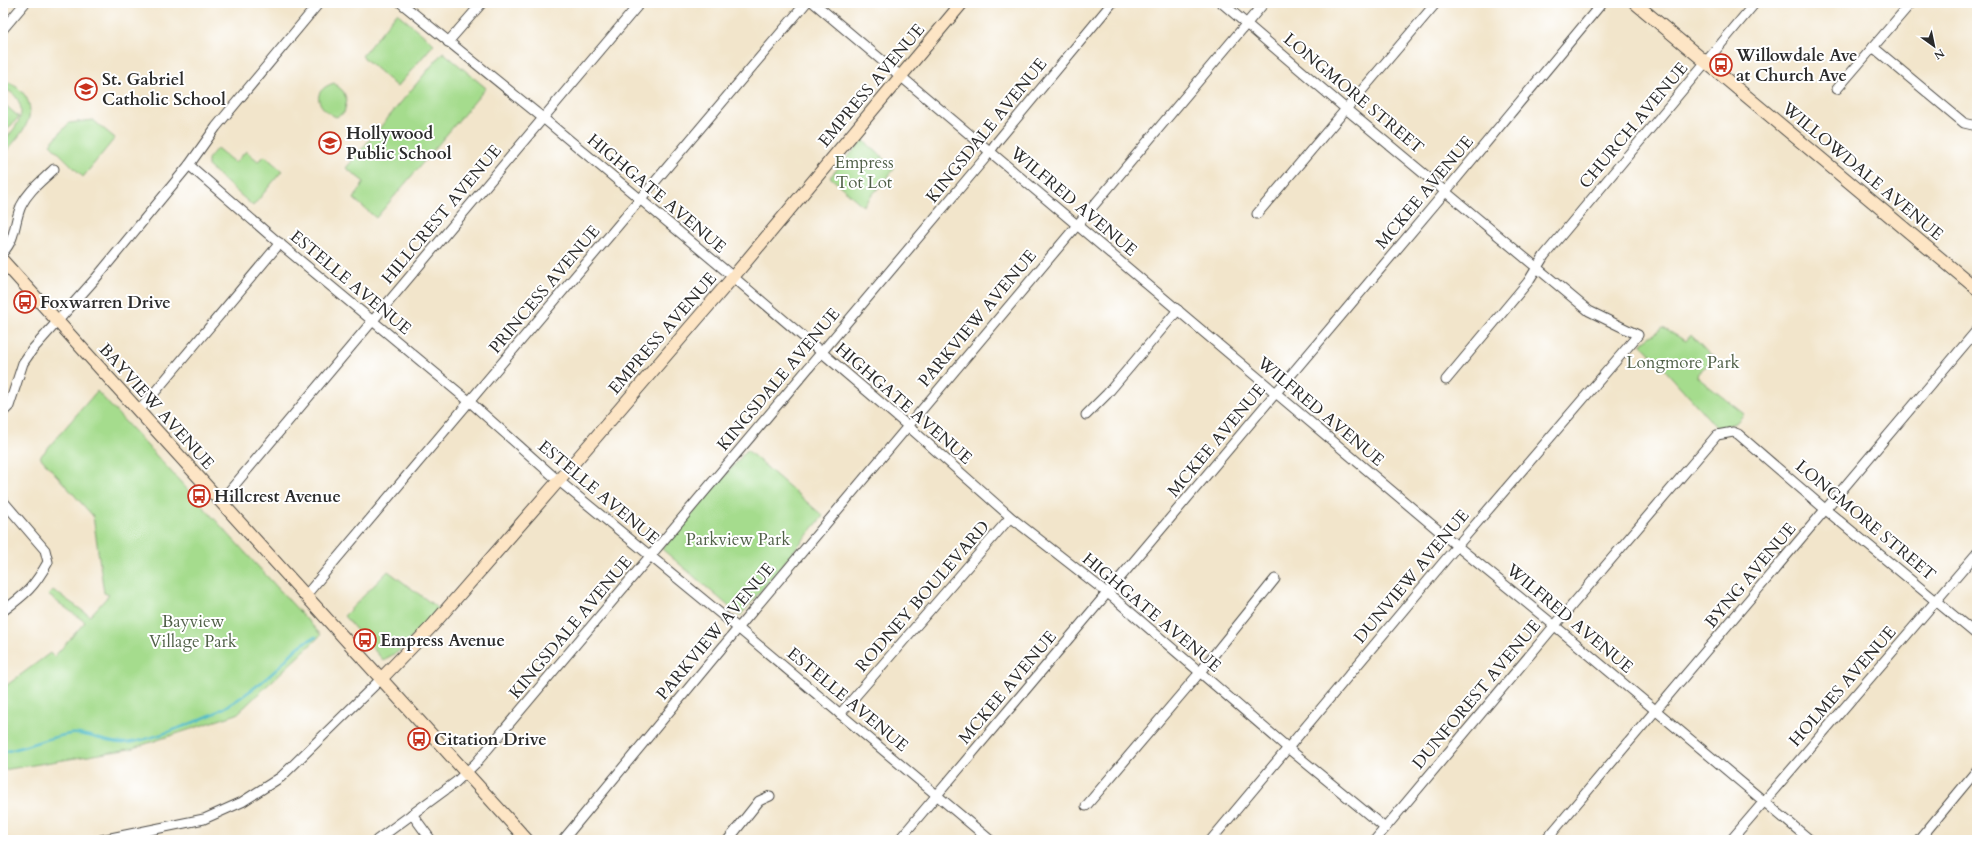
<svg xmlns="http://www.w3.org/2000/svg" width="1980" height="843" viewBox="0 0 1980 843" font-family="Cardo,serif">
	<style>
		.green { fill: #a5dc8d; stroke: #68845c }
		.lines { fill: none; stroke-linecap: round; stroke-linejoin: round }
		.stream { stroke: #4ebaca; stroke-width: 2.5 }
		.street-casing { stroke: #494743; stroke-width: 11 }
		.secondary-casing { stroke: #494743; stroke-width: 14 }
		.street { stroke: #fff; stroke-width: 9 }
		.secondary { stroke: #fde5c5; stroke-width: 12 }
		.labels { text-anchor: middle; stroke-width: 4; stroke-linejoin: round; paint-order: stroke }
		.poi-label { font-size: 17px; font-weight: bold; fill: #2b2b2b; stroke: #fff; text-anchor: start }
		.street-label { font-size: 17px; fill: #2b2b2b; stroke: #fff }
		.park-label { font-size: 17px; fill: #506048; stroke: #fff }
	</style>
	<rect width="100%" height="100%" fill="#fff"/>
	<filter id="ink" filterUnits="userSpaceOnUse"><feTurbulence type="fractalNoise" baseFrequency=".025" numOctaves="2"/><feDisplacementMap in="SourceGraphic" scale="8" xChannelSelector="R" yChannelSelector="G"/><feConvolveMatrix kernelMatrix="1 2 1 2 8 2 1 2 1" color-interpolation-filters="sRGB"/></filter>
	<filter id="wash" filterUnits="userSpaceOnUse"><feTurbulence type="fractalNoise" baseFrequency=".012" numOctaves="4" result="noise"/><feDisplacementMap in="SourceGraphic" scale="16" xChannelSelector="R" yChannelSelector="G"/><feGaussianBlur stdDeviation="0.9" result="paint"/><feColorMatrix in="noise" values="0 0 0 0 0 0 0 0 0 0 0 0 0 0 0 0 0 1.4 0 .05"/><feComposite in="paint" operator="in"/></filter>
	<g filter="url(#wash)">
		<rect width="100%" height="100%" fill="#f2e5cb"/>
		<!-- green -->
		<g class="green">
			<path d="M397 13 434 44 397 87 362 56Z"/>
			<path d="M443 52 486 88 376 218 354 199 364 182 346 168Z"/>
			<path d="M3 80C13 84 22 89 27 99 38 120 15 140 3 155V142C14 129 29 115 16 97 13 93 8 90 3 89Z"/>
			<path d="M334 83 343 91 347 100 344 113 336 117C318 109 309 91 334 83Z"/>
			<path d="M3 103 19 117 3 134Z"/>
			<path d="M93 120 115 138 83 177 50 144 69 123Z"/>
			<path d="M863 140 895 168 863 206 830 177Z"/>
			<path d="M217 148 235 163 246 151 258 161 265 156 282 171 253 206 208 166V159Z"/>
			<path d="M1663 328 1686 341 1691 335 1710 355 1716 358 1698 373 1697 377 1744 414 1736 423 1717 428 1641 343Z"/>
			<path d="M97 391 321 635 237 714 130 749 3 770V688L50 653 54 657 85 622 48 595 53 590 90 616 109 595 104 593 93 516 40 457Z"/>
			<path d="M747 450 823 516 740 616 662 549Z"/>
			<path d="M388 571 439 609 398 652 383 660 344 616Z"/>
		</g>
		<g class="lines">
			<!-- stream -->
			<path class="stream" d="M3 752C26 748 47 737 70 734 89 732 105 744 124 743 146 742 191 724 213 714 235 703 258 686 277 669 291 655 296 645 316 637"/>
		</g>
	</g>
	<g filter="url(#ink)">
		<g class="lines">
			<!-- street casing -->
			<g class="street-casing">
				<g id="street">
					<path d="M401 3 543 118 738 281 908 426 1013 519 1115 599 1289 749 1385 828"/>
					<path d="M814 3 1457 546 1555 626 1810 840"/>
					<path d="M3 29 25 3"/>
					<path d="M448 42 482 3"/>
					<path d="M1873 47 1964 123 1977 126"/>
					<path d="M1837 89 1911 3"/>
					<path d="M189 165 273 238 470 402 553 476 738 628 990 840"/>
					<path d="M1257 214 1436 3"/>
					<path d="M3 252C16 239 14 222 21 206 28 191 42 181 54 169"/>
					<path d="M1446 380 1528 282 1544 256 1755 3"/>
					<path d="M139 411 280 243"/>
					<path d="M3 412 9 406 23 363 32 350 96 278 189 165 216 127 319 3"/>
					<path d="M1086 415 1107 394 1178 310"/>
					<path d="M3 501 45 550 48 562C34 587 26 594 3 611"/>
					<path d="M221 501 640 3"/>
					<path d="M306 595 806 3"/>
					<path d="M840 714 1008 520 1013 519"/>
					<path d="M1086 806 1196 677 1275 579"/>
					<path d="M412 814 431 840"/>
					<path d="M101 840 204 819 242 802 281 777 381 679"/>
					<path d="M377 840 456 782 476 763 986 157 996 143 1112 3"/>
					<path d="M563 840 745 620 1264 3"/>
					<path d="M728 840 759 801 770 796"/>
					<path d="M899 840 1446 191 1602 3"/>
					<path d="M1211 840 1457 546 1638 335 1589 311 1346 109 1222 3"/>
					<path d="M1375 840 1550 631 1717 435 1733 432 1738 434 1826 510 1977 635"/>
					<path d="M1546 840 1977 330"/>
					<path d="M1731 840 1977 553"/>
					<path d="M1919 840 1977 770"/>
				</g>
			</g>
			<!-- secondary casing -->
			<g class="secondary-casing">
				<g id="secondary">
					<path d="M1635 3 1977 289"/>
					<path d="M3 261 527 840"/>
					<path d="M381 679 432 626 553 487 728 283 962 3"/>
				</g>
			</g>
			<!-- street -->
			<use href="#street" class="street"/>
			<!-- secondary -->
			<use href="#secondary" class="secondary"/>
		</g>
	</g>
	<!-- icons -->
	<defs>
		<g id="bus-ring" transform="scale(1.15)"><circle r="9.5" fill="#fff" stroke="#c8321e" stroke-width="1.5"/><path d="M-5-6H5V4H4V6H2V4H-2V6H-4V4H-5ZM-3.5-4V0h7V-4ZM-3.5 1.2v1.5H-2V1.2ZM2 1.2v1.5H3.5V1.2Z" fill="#c8321e"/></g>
		<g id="school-ring" transform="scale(1.15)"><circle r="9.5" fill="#fff" stroke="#c8321e" stroke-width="1.5"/><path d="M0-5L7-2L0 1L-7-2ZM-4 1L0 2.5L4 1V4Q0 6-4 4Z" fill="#c8321e"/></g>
	</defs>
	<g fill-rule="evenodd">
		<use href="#bus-ring" x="1721" y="65"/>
		<use href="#school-ring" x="86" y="89"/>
		<use href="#school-ring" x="330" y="143"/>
		<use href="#bus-ring" x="25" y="302"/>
		<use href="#bus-ring" x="199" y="496"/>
		<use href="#bus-ring" x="365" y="640"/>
		<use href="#bus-ring" x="419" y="739"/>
	</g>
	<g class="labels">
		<!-- poi labels -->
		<g class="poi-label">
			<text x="1736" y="61">Willowdale Ave<tspan x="1736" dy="20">at Church Ave</tspan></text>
			<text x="102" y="85">St. Gabriel<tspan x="102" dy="20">Catholic School</tspan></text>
			<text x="346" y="139">Hollywood<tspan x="346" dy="20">Public School</tspan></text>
			<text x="40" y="308">Foxwarren Drive</text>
			<text x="214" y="502">Hillcrest Avenue</text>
			<text x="380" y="646">Empress Avenue</text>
			<text x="434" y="745">Citation Drive</text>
		</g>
		<!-- street labels -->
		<g class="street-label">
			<text transform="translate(871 85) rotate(-50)" y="6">EMPRESS AVENUE</text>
			<text transform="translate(1354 93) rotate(40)" y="6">LONGMORE STREET</text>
			<text transform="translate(1633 125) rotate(-50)" y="6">CHURCH AVENUE</text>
			<text transform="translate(986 130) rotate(-51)" y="6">KINGSDALE AVENUE</text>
			<text transform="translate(1863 171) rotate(40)" y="6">WILLOWDALE AVENUE</text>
			<text transform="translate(1424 192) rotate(-50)" y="6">MCKEE AVENUE</text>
			<text transform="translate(657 193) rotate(40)" y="6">HIGHGATE AVENUE</text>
			<text transform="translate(1074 201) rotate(40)" y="6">WILFRED AVENUE</text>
			<text transform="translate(441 214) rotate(-50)" y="6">HILLCREST AVENUE</text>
			<text transform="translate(351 282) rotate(40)" y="6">ESTELLE AVENUE</text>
			<text transform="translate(544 289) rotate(-50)" y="6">PRINCESS AVENUE</text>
			<text transform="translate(977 318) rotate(-50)" y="6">PARKVIEW AVENUE</text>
			<text transform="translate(662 333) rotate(-49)" y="6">EMPRESS AVENUE</text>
			<text transform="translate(778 379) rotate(-50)" y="6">KINGSDALE AVENUE</text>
			<text transform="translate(904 403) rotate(41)" y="6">HIGHGATE AVENUE</text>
			<text transform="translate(157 406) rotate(48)" y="6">BAYVIEW AVENUE</text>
			<text transform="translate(1321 411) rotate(40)" y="6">WILFRED AVENUE</text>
			<text transform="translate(1216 440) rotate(-50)" y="6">MCKEE AVENUE</text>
			<text transform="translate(599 492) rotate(40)" y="6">ESTELLE AVENUE</text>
			<text transform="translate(1866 520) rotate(40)" y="6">LONGMORE STREET</text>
			<text transform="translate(1750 575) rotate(-50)" y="6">BYNG AVENUE</text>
			<text transform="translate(1411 576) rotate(-50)" y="6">DUNVIEW AVENUE</text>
			<text transform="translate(922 596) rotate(-49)" y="6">RODNEY BOULEVARD</text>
			<text transform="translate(1152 612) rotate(40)" y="6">HIGHGATE AVENUE</text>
			<text transform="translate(1570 618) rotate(40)" y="6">WILFRED AVENUE</text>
			<text transform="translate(570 627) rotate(-50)" y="6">KINGSDALE AVENUE</text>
			<text transform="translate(715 631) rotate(-50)" y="6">PARKVIEW AVENUE</text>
			<text transform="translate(1842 686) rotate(-49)" y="6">HOLMES AVENUE</text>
			<text transform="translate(1007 687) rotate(-50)" y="6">MCKEE AVENUE</text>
			<text transform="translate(1476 694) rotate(-50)" y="6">DUNFOREST AVENUE</text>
			<text transform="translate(848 699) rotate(40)" y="6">ESTELLE AVENUE</text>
		</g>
		<!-- park labels -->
		<g class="park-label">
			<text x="864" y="168">Empress<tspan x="864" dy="20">Tot Lot</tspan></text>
			<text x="1683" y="368">Longmore Park</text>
			<text x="738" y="545">Parkview Park</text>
			<text x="193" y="627">Bayview<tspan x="193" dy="20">Village Park</tspan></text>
		</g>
	</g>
	<!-- margin -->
	<rect width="1980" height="843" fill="none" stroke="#fff" stroke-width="16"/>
	<!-- north arrow -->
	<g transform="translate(1934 46) rotate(147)" stroke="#ffffff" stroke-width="3" paint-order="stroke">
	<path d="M0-3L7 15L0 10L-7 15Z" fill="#2b2b2b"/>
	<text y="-6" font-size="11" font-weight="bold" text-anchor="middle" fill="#2b2b2b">N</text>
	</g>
</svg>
